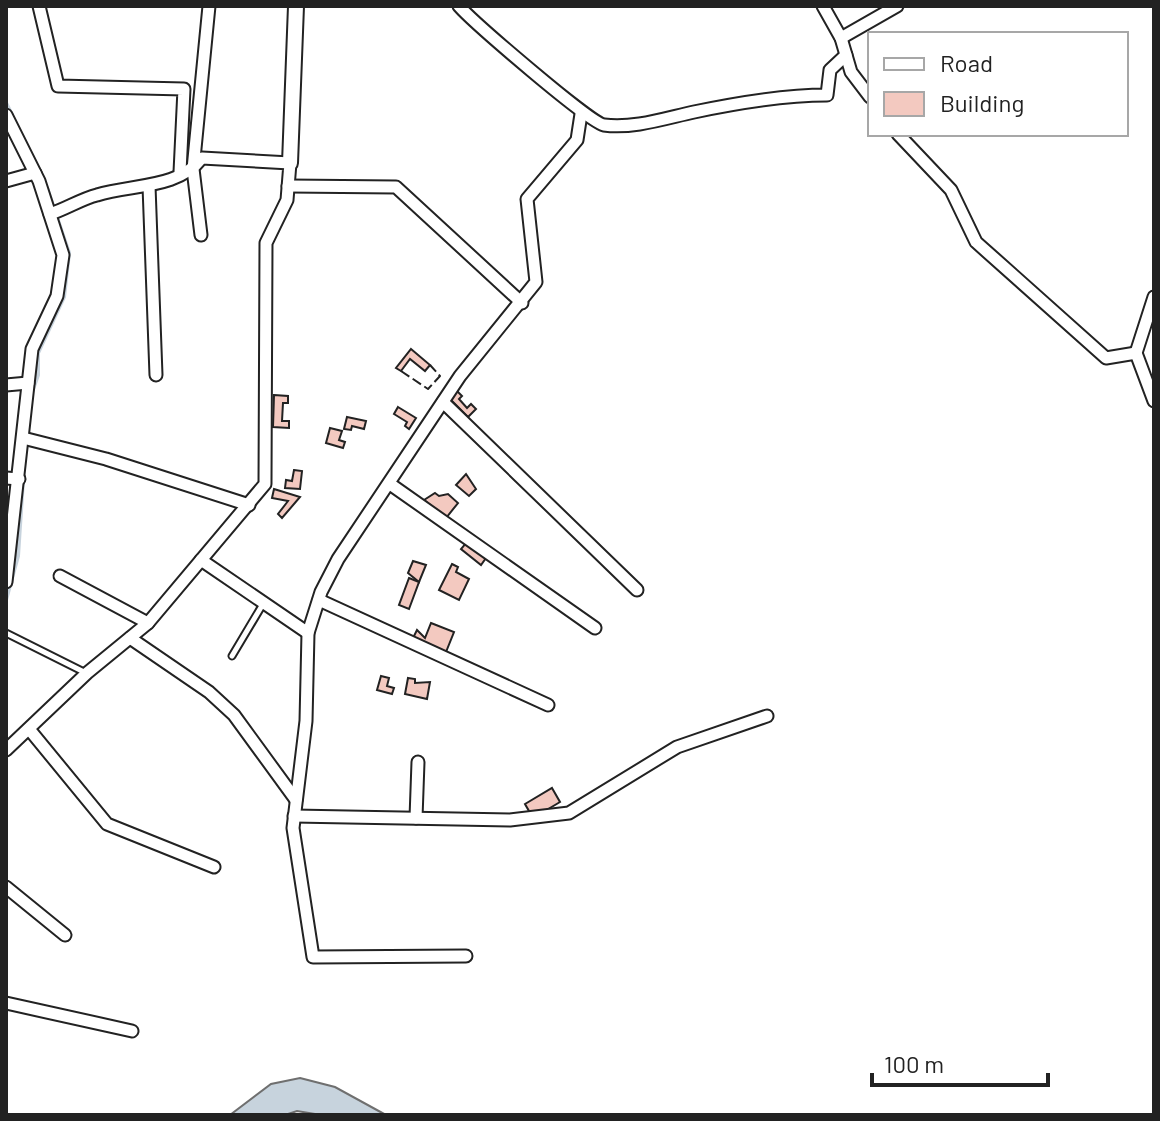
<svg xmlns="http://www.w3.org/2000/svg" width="1160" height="1121" viewBox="0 0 1160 1121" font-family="Barlow,sans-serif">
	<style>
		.water { fill: #c7d3dd; stroke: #6f6f6f; stroke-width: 2 }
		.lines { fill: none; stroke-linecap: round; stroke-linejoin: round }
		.stream { stroke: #c7d3dd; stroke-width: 4 }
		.building { fill: #f3c9c0; stroke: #222; stroke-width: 2 }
		.lane-casing { stroke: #222; stroke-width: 9 }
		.street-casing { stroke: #222; stroke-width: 15 }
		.secondary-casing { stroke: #222; stroke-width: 18 }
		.lane { stroke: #fff; stroke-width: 5 }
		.street { stroke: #fff; stroke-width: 11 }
		.secondary { stroke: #fff; stroke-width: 14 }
		.fence { stroke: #222; stroke-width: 2; stroke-dasharray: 10 4; stroke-linecap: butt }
	</style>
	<rect width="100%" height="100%" fill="#fff"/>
	<!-- water -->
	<path class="water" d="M300 1078 335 1087 386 1115H321L297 1111 285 1115H230L271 1084Z"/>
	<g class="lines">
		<!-- stream -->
		<g class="stream">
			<path d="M6 103 12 115"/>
			<path d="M32 392 38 375V353L64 297 69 253 47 188"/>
			<path d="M6 600 18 556 23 480"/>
		</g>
	</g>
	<!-- building -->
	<g class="building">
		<path d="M411 349 430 365 425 371 410 359 401 371 396 368Z"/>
		<path d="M457 391 462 396 459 399 467 408 471 404 476 409 468 417 450 399Z"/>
		<path d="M274 395 288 396V403H283L282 421H289V428L273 427Z"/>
		<path d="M398 407 416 418 409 429 405 426 407 422 394 414Z"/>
		<path d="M347 417 366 421 364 429 352 426 351 430 344 429Z"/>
		<path d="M330 428 342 431 339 440 345 442 343 448 326 443Z"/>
		<path d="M294 470 302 471 300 489 285 488 286 480 292 481Z"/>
		<path d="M466 474 476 489 469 496 456 485Z"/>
		<path d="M274 489 300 497 282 518 278 514 288 501 272 498Z"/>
		<path d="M435 493 439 496 448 494 458 503 446 518 424 500Z"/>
		<path d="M466 543 486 558 481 565 461 549Z"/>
		<path d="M413 561 426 565 419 582 408 573Z"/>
		<path d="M452 564 458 567 456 572 469 579 459 600 439 590Z"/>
		<path d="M409 578 419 582 409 609 399 605Z"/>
		<path d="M431 623 454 632 446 652 413 638 417 630 425 638Z"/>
		<path d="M381 676 389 678 387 686 394 688 392 694 377 690Z"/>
		<path d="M408 678 415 679V683L430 682 427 699 405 694Z"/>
		<path d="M552 788 560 802 533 818 525 804Z"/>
	</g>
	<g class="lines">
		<!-- lane casing -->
		<g class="lane-casing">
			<g id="lane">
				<path d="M6 633 86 673"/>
				<path d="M232 656 263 604"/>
			</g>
		</g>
		<!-- street casing -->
		<g class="street-casing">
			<g id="street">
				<path d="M39 6 58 86 184 89 180 172"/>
				<path d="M459 6C473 22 590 123 604 125 633 129 666 118 694 112 737 103 783 95 827 95L830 70 846 55"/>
				<path d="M823 6 841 38 851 72 870 97"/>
				<path d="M841 38 897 6"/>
				<path d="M6 115 39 181 63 255 57 296 32 349 6 582"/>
				<path d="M898 134 951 190 976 242 1106 358 1136 353"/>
				<path d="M6 181 35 173"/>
				<path d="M149 186 156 375"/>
				<path d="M288 186 396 187 522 303"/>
				<path d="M201 235 193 169 209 6"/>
				<path d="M1154 297 1136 353 1154 401"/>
				<path d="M6 385 28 383"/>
				<path d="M443 402 637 590"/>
				<path d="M23 438 106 459 249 505"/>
				<path d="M6 478 19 479"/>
				<path d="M390 484 595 628"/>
				<path d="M201 560 308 633"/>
				<path d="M60 576 148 623"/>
				<path d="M319 600 548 705"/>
				<path d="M130 638 209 692 234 715 296 800"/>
				<path d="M29 729 107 824 214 867"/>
				<path d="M6 750 87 673 148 623 265 484 266 243 287 200 290 163 202 158C178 189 132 184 97 195 81 199 66 209 50 214"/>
				<path d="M294 816 510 820 569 813 677 747 767 716"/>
				<path d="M416 818 418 762"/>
				<path d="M6 887 65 935"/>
				<path d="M466 956 313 957 293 828 306 721 308 633 321 592 338 559 460 376 536 282 527 199 577 140 581 114"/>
				<path d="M6 1003 132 1031"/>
			</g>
		</g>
		<!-- secondary casing -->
		<g class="secondary-casing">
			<path id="secondary" d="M290 163 296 6"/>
		</g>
		<!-- lane -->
		<use href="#lane" class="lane"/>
		<!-- street -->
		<use href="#street" class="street"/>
		<!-- secondary -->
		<use href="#secondary" class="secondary"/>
		<!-- fence -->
		<path class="fence" d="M401 371 428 389 440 376 430 365"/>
	</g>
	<!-- border -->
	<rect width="1160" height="1121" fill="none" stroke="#222222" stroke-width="16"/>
	<!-- legend -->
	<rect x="868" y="32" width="260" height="104" fill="#ffffff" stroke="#a7a7a7" stroke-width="2"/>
	<rect x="884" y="58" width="40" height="12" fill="#ffffff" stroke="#a7a7a7" stroke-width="2"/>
	<text x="940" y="72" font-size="24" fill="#222222">Road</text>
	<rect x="884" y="92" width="40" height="24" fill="#f3c9c0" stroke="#a7a7a7" stroke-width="2"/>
	<text x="940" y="112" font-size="24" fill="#222222">Building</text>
	<!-- scale -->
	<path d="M872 1073v12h176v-12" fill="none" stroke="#222222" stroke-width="4"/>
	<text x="884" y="1073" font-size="24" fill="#222222" stroke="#ffffff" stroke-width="6" paint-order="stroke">100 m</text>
</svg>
